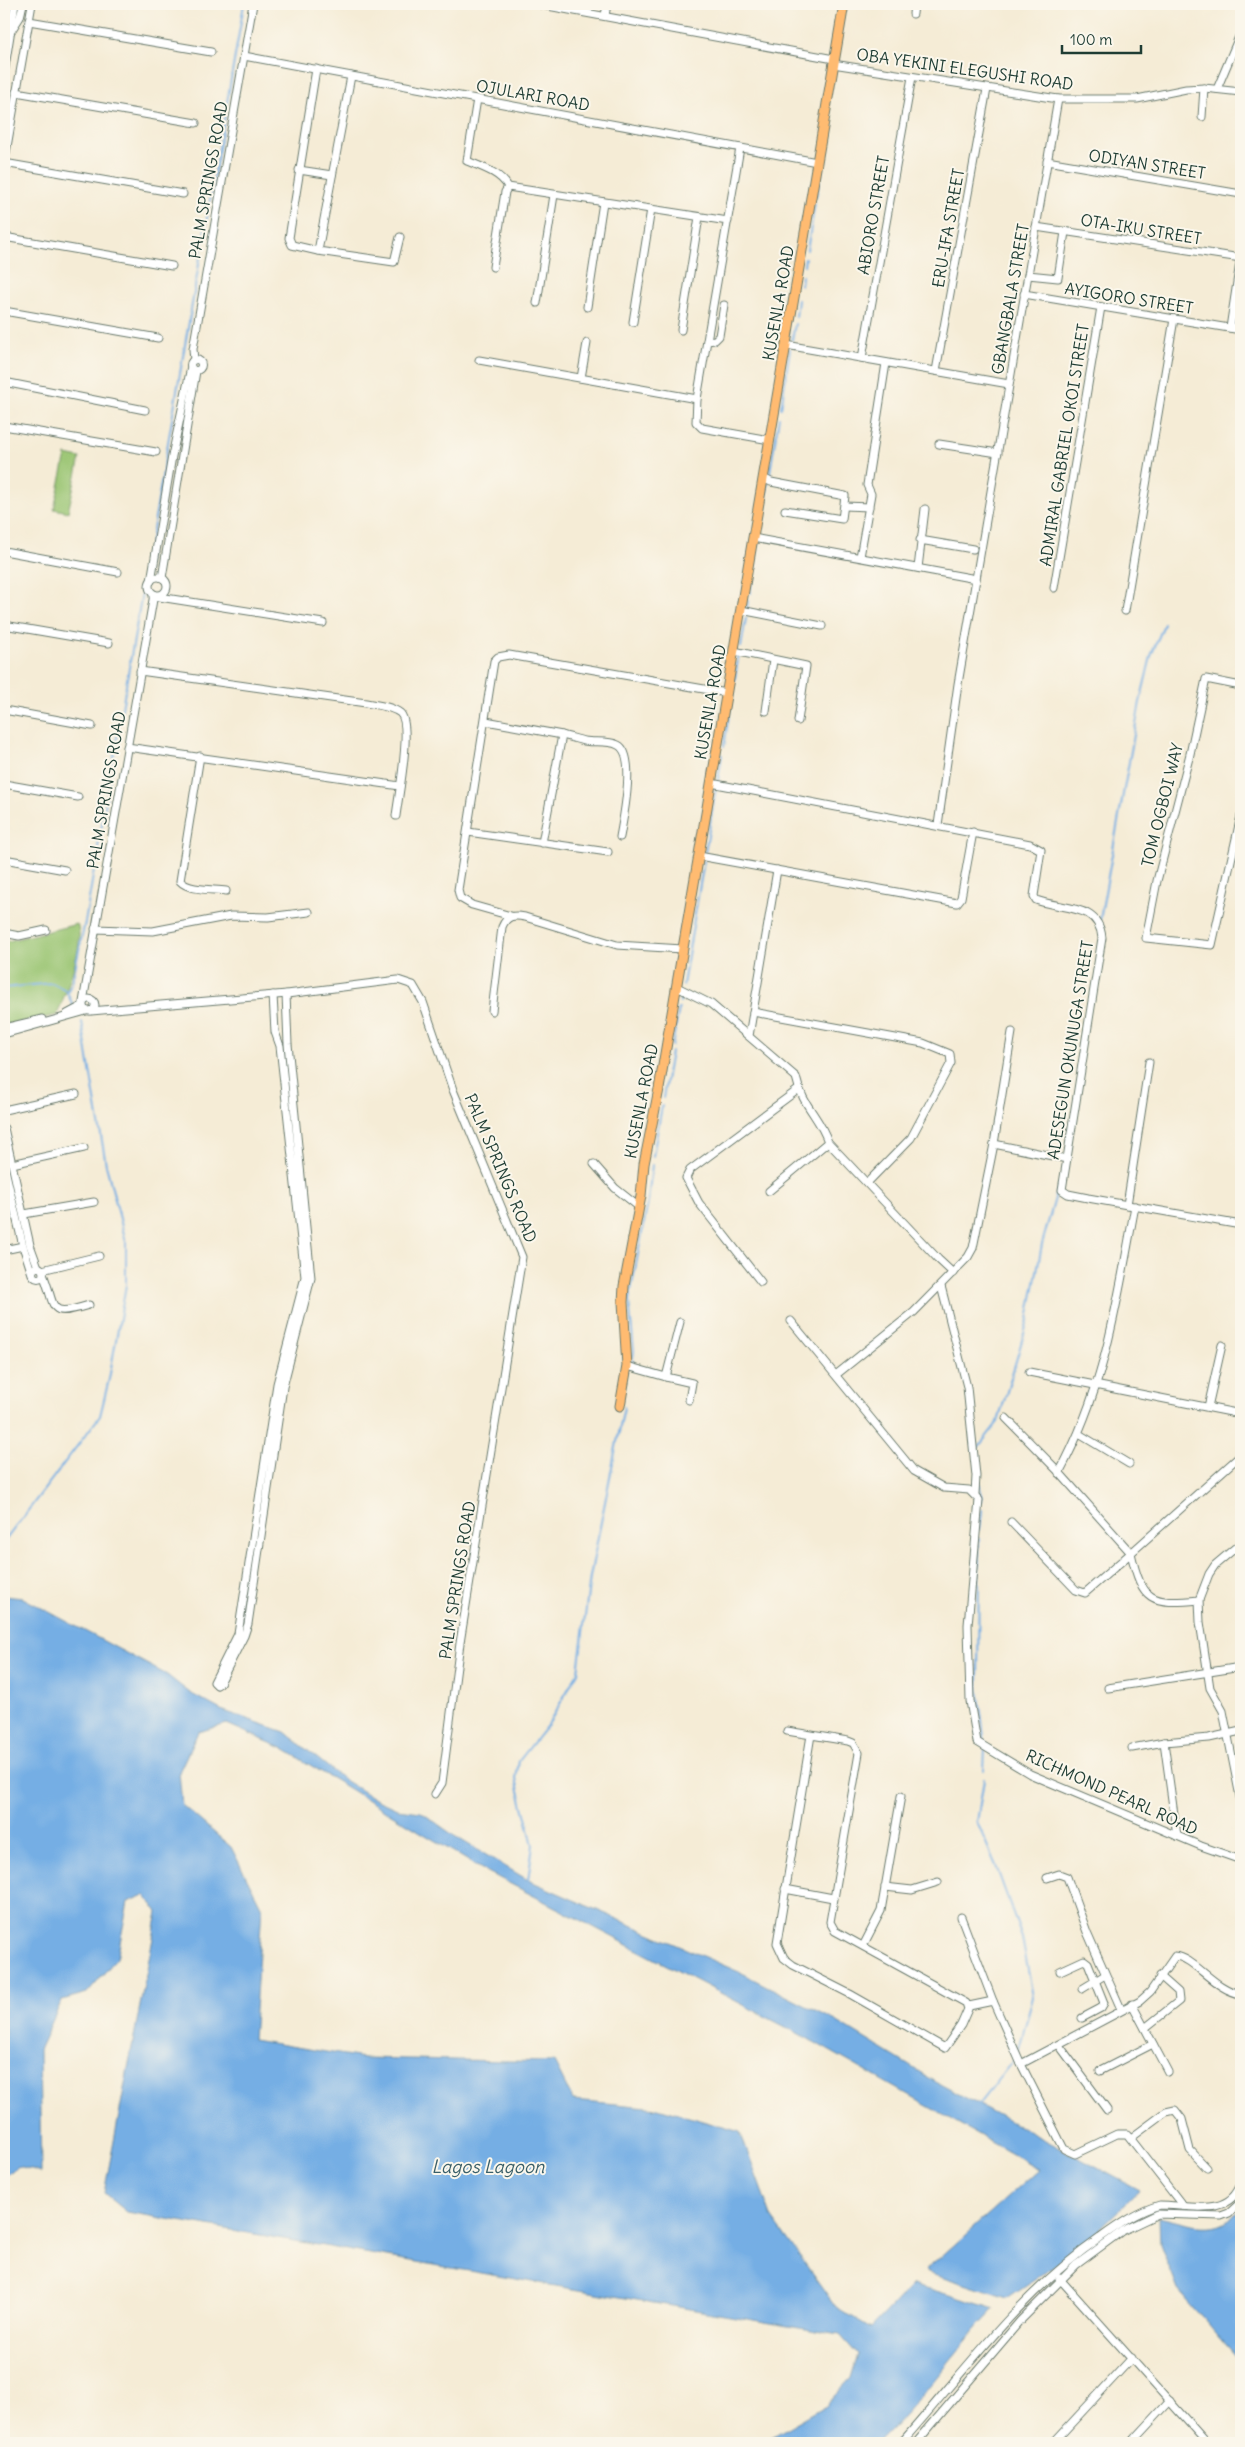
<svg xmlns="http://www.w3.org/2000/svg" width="1245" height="2447" viewBox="0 0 1245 2447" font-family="Delius,sans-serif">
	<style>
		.green { fill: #99c471; stroke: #5c8052 }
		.water { fill: #74aee4; stroke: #4a768c }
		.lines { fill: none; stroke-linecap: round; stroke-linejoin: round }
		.stream { stroke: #74aee4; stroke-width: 2 }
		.minor-casing { stroke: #6a7a6d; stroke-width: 9 }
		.major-casing { stroke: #6a7a6d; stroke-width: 11 }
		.minor { stroke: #fff; stroke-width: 7 }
		.major { stroke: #ffbb71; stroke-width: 9 }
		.labels { text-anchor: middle; stroke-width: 4; stroke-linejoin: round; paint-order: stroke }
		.street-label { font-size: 16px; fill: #1f3d34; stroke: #fbf7ec }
		.water-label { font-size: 18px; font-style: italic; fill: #395f69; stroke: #fbf7ec }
	</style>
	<rect width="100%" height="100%" fill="#fbf7ec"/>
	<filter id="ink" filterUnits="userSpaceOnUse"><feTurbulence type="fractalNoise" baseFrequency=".02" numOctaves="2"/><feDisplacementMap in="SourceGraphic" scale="10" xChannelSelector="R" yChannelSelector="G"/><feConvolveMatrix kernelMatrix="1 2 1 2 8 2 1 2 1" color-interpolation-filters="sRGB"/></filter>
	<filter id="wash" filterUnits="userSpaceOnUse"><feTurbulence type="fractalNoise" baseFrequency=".0096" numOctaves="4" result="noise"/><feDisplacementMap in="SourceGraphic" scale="20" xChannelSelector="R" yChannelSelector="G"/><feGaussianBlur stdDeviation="1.12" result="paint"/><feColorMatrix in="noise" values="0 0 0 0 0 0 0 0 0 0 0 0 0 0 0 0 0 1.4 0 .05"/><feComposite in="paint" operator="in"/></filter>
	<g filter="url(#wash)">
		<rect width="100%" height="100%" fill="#f5ecd6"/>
		<!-- green -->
		<g class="green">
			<path d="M66 455 80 458 68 512 54 509Z"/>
			<path d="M77 924C86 943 65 994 57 1015L4 1026V942Z"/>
		</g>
		<!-- water -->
		<g class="water">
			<path d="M4 1596 23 1598 167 1675 190 1693 221 1710 285 1732 344 1780 377 1800 397 1809 421 1812 456 1837 528 1880 739 1972 836 2021 936 2082 1139 2190 1079 2249 1007 2298 925 2271 1039 2169 805 2037 480 1868 282 1748 227 1724 198 1732 179 1772 182 1805 231 1847 262 1908 253 2040 363 2058 554 2062 573 2100 658 2108 740 2132 771 2216 836 2307 871 2328 913 2284 995 2309C953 2352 921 2402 878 2443H761L825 2406 851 2378 858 2355 840 2335 127 2212 104 2193 158 1912 145 1895 128 1902 117 1958 87 1993 62 2000 39 2050 41 2173 19 2166 4 2176Z"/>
			<path d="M1241 2207V2363L1178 2290 1160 2244 1159 2217C1191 2224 1219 2238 1241 2207Z"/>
		</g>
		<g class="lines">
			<!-- stream -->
			<g class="stream">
				<path d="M816 197 821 174"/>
				<path d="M807 250 815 204"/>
				<path d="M804 265 805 258"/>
				<path d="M801 285 802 276"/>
				<path d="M796 317 798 300"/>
				<path d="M792 340 795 324"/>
				<path d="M781 408 790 349"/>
				<path d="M769 478 779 417"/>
				<path d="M759 535 768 483"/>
				<path d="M750 593 758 542"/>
				<path d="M747 609 748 601"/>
				<path d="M741 647 746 618"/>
				<path d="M724 746 739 653"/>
				<path d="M718 780 722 755"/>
				<path d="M705 853 716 789"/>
				<path d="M1100 920 1140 702 1151 656 1164 624"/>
				<path d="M683 985 704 861"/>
				<path d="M4 988 52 983 67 991"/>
				<path d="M680 1003 681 994"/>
				<path d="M74 1008 67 992 72 983 85 922 244 4"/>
				<path d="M672 1046 679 1009"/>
				<path d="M663 1098 671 1052"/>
				<path d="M653 1156 662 1106"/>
				<path d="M632 1365 634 1351 629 1301 648 1202 652 1165"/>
				<path d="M976 1450 998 1422 1028 1320 1042 1244 1059 1184"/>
				<path d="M979 1481 982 1501"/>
				<path d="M980 1530 982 1510"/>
				<path d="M979 1539 978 1688 985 1745"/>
				<path d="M4 1542 100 1416 109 1379 126 1285V1242L106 1165 82 1022"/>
				<path d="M984 1770 985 1750"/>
				<path d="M984 1779 977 1822 996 1866 1022 1938 1033 1997 1018 2052"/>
				<path d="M528 1880 533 1845 516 1779 519 1761 549 1723 578 1672 590 1577 624 1407"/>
				<path d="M978 2105 1015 2058"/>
			</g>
		</g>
	</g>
	<g filter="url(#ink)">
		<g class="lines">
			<!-- minor casing -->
			<g class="minor-casing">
				<g id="minor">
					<path d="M537 4 834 59"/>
					<path d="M913 14 914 4"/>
					<path d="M605 16 607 4"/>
					<path d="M29 21 211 52"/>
					<path d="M11 31 20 17 23 4"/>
					<path d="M244 56 817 162"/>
					<path d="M833 64 1058 99H1137L1186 89 1204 88 1241 92"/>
					<path d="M316 69 289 238 292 245 318 251"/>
					<path d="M4 73 15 4"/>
					<path d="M351 76 318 251 394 262 400 237"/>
					<path d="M1217 89 1241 32"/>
					<path d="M16 92 196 123"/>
					<path d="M477 99 467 161C482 167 501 173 508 187L728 221"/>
					<path d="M1202 117 1204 88"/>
					<path d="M740 148 697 399 696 422 702 428 770 440"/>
					<path d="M1047 161 1241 194"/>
					<path d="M4 163 183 194"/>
					<path d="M4 164 32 4"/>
					<path d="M299 170 332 175"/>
					<path d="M1036 227 1241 258"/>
					<path d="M4 237 172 266"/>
					<path d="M493 267 505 192 508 187"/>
					<path d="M1028 275 1058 278 1065 232"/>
					<path d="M1024 294 1241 330"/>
					<path d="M537 303 554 195"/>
					<path d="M587 307 603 202"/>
					<path d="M4 311 158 338"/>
					<path d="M633 322 651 209"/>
					<path d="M1230 328 1241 256"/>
					<path d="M681 330 699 217"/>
					<path d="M707 341 715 340 719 336 724 305"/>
					<path d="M786 345 1009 384"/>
					<path d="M862 358 912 77"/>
					<circle cx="196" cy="365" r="5.5"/>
					<path d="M194 360 193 349 253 4"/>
					<path d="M479 360 697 399"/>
					<path d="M936 371 987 89"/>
					<path d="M581 378 587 343"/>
					<path d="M4 382 145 410"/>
					<path d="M4 426 156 452"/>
					<path d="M939 444 998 453"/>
					<path d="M763 478 771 482 845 496 842 519 785 510"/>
					<path d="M845 506 869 507"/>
					<path d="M753 538 976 579 1058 99"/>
					<path d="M920 540 973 549"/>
					<path d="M4 551 118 572"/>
					<path d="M860 557 871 494 867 485 886 363"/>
					<path d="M918 568 925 509"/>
					<circle cx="158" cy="586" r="9"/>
					<path d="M162 578 196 371"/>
					<path d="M151 581 172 456 191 367"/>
					<path d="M1054 588 1101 307"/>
					<path d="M153 596 323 623"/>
					<path d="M741 610 822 626"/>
					<path d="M1125 611 1174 319"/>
					<path d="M4 625 109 643"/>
					<path d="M734 651 806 666 798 721"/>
					<path d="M140 671 366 703C376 705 391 706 400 713 413 724 398 798 396 816"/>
					<path d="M1241 686 1206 679 1190 754 1157 881 1146 938 1212 945 1241 816"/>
					<path d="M4 710 92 726"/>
					<path d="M766 711 773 660"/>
					<path d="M486 721 562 735 542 843"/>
					<path d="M562 735C569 737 577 739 584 741 595 743 608 740 618 745 637 754 623 820 620 837"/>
					<path d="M127 747 400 786"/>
					<path d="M200 756 180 881C189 891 213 889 226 891"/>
					<path d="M711 783 1030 844 1041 850 1034 896 1036 900C1062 910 1099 903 1102 938L1062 1190 1068 1194 1088 1198 1241 1225"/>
					<path d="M4 784 78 797"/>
					<path d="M938 825 958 684 976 579"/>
					<path d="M468 832 608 852"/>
					<path d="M699 856 957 903 961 898 973 832"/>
					<path d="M4 859 65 870"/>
					<path d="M511 916 472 905 460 898 458 890 494 661 498 657 509 655 727 693"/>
					<path d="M95 929 153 931 231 916 268 917 309 912"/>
					<path d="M4 933 19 936 46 930"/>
					<path d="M677 987 711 1004 796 1077C802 1106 820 1117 828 1142L938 1259 953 1273"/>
					<path d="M273 995 275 1032 280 1046 305 1277 277 1384 238 1634 214 1682 217 1685 220 1683 244 1636 248 1624 283 1387 311 1278 288 1044 286 994"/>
					<circle cx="89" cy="1005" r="6"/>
					<path d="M83 1002 154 594"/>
					<path d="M91 1011 287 994 398 980 413 985 423 1002 453 1090 522 1257 460 1643 442 1783 435 1794"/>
					<path d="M492 1011 502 927C507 915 514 915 525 917L617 945 683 949"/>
					<path d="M753 1012 923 1043 950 1054 951 1063 911 1138 867 1183"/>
					<path d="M67 1014 82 1006"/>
					<path d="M4 1028 42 1019"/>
					<path d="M4 1034 86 1011"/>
					<path d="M749 1036 777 870"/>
					<path d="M4 1110 76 1094"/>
					<path d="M4 1128 30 1245 38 1267"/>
					<path d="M994 1144 1067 1159"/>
					<path d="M12 1164 84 1148"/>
					<path d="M594 1164 615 1188 639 1207"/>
					<path d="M4 1165 23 1246 32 1274"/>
					<path d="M769 1191 828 1142"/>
					<path d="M1127 1205 1149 1062"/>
					<path d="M24 1214 94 1202"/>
					<path d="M4 1250 23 1246"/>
					<circle cx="38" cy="1273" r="5.5"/>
					<path d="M42 1270 99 1256"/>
					<path d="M43 1274C57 1308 46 1318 89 1305"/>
					<path d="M761 1282 699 1203 686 1178 690 1170 799 1089"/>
					<path d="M941 1286 967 1387 976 1476 975 1494"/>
					<path d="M791 1321 914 1471 944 1488 969 1490 979 1500 968 1625 970 1701 977 1742 1030 1774 1201 1846 1241 1860"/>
					<path d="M627 1366 666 1377 680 1322"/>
					<path d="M1029 1372 1241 1414"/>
					<path d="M837 1374 914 1312 968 1257 973 1248 994 1144 1012 1032"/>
					<path d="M666 1377 692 1383 689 1400"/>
					<path d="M1208 1407 1222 1345"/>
					<path d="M1006 1418 1058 1471 1131 1553 1241 1455"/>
					<path d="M1079 1434 1129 1464"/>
					<path d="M1059 1473C1106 1386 1117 1302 1135 1206"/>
					<path d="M1011 1522 1076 1590 1085 1593 1131 1553C1142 1601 1151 1605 1199 1600"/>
					<path d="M1241 1543 1215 1565 1209 1574 1199 1600 1200 1622 1210 1688 1223 1711 1241 1802"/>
					<path d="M1108 1688 1241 1667"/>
					<path d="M787 1731 848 1741 853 1743 859 1753 830 1922 835 1931 966 2003 968 2009 961 2025 945 2048 850 1994 793 1965 784 1958 777 1943 811 1735"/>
					<path d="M1132 1748 1164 1742"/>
					<path d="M1177 1836 1164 1742 1209 1738 1241 1731"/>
					<path d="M1047 1878 1059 1874 1067 1877 1087 1932 1121 2009"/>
					<path d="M885 1887 912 1890 938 1882"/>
					<path d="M785 1889 833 1898"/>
					<path d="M961 1917 993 2001"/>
					<path d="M863 1946 881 1911 901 1796"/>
					<path d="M1060 1971 1084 1960 1088 1963 1104 2003 1101 2008 1082 2018"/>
					<path d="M1082 1989 1105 1975"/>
					<path d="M1132 2004 1168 2072"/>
					<path d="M969 2006 993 2001 1021 2064 1140 2001 1150 1992 1175 1956C1194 1957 1214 1990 1241 1994"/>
					<path d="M1145 2028 1179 2001 1178 1992 1160 1976"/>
					<path d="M1059 2045 1107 2110"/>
					<path d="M1021 2064 1064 2149 1075 2154 1117 2134H1127L1183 2206"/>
					<path d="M1100 2071 1153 2044"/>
					<path d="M1131 2138 1166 2112 1175 2110 1182 2119 1190 2150 1207 2168"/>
					<path d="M1059 2278 1207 2443"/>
					<path d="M901 2443C965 2371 1020 2293 1100 2238 1118 2225 1138 2211 1160 2205 1188 2205 1230 2218 1241 2183"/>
					<path d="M916 2443 1020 2321 1076 2265 1122 2231 1158 2214 1221 2216 1229 2213 1241 2202"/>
					<path d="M1053 2443 1132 2358"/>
					<path d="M1131 2443 1170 2401"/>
				</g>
			</g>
			<!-- major casing -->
			<g class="major-casing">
				<path id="major" d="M620 1406 627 1366 623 1302 624 1286 641 1196 644 1164 659 1089 844 4"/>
			</g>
			<!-- minor -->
			<use href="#minor" class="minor"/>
			<!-- major -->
			<use href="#major" class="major"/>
		</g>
	</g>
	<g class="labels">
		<!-- street labels -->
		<g class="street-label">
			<text transform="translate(965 69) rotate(8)" y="6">OBA YEKINI ELEGUSHI ROAD</text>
			<text transform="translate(533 95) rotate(10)" y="6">OJULARI ROAD</text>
			<text transform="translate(1147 164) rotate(9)" y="6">ODIYAN STREET</text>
			<text transform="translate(208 180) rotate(-80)" y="6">PALM SPRINGS ROAD</text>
			<text transform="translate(873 215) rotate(-80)" y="6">ABIORO STREET</text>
			<text transform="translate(948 228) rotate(-80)" y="6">ERU-IFA STREET</text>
			<text transform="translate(1141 229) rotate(9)" y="6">OTA-IKU STREET</text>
			<text transform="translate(1129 298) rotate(9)" y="6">AYIGORO STREET</text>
			<text transform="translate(1010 299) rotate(-80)" y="6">GBANGBALA STREET</text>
			<text transform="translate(778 303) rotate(-80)" y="6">KUSENLA ROAD</text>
			<text transform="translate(1064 445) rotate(-81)" y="6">ADMIRAL GABRIEL OKOI STREET</text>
			<text transform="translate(710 702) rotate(-80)" y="6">KUSENLA ROAD</text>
			<text transform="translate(106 790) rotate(-80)" y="6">PALM SPRINGS ROAD</text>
			<text transform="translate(1162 805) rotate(-76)" y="6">TOM OGBOI WAY</text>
			<text transform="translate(1070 1050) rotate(-81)" y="6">ADESEGUN OKUNUGA STREET</text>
			<text transform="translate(641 1101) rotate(-79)" y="6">KUSENLA ROAD</text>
			<text transform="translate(501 1168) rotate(67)" y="6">PALM SPRINGS ROAD</text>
			<text transform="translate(457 1580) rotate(-81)" y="6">PALM SPRINGS ROAD</text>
			<text transform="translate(1112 1792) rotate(24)" y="6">RICHMOND PEARL ROAD</text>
		</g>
		<!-- water labels -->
		<g class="water-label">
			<text x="488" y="2173">Lagos Lagoon</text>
		</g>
	</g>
	<!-- margin -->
	<rect width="1245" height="2447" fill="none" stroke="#fbf7ec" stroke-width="20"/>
	<!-- scale -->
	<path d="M1062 45v8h79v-8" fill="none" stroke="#1f3d34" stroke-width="2.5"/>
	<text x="1070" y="45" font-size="15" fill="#1f3d34" stroke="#fbf7ec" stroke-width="4" paint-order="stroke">100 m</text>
</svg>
